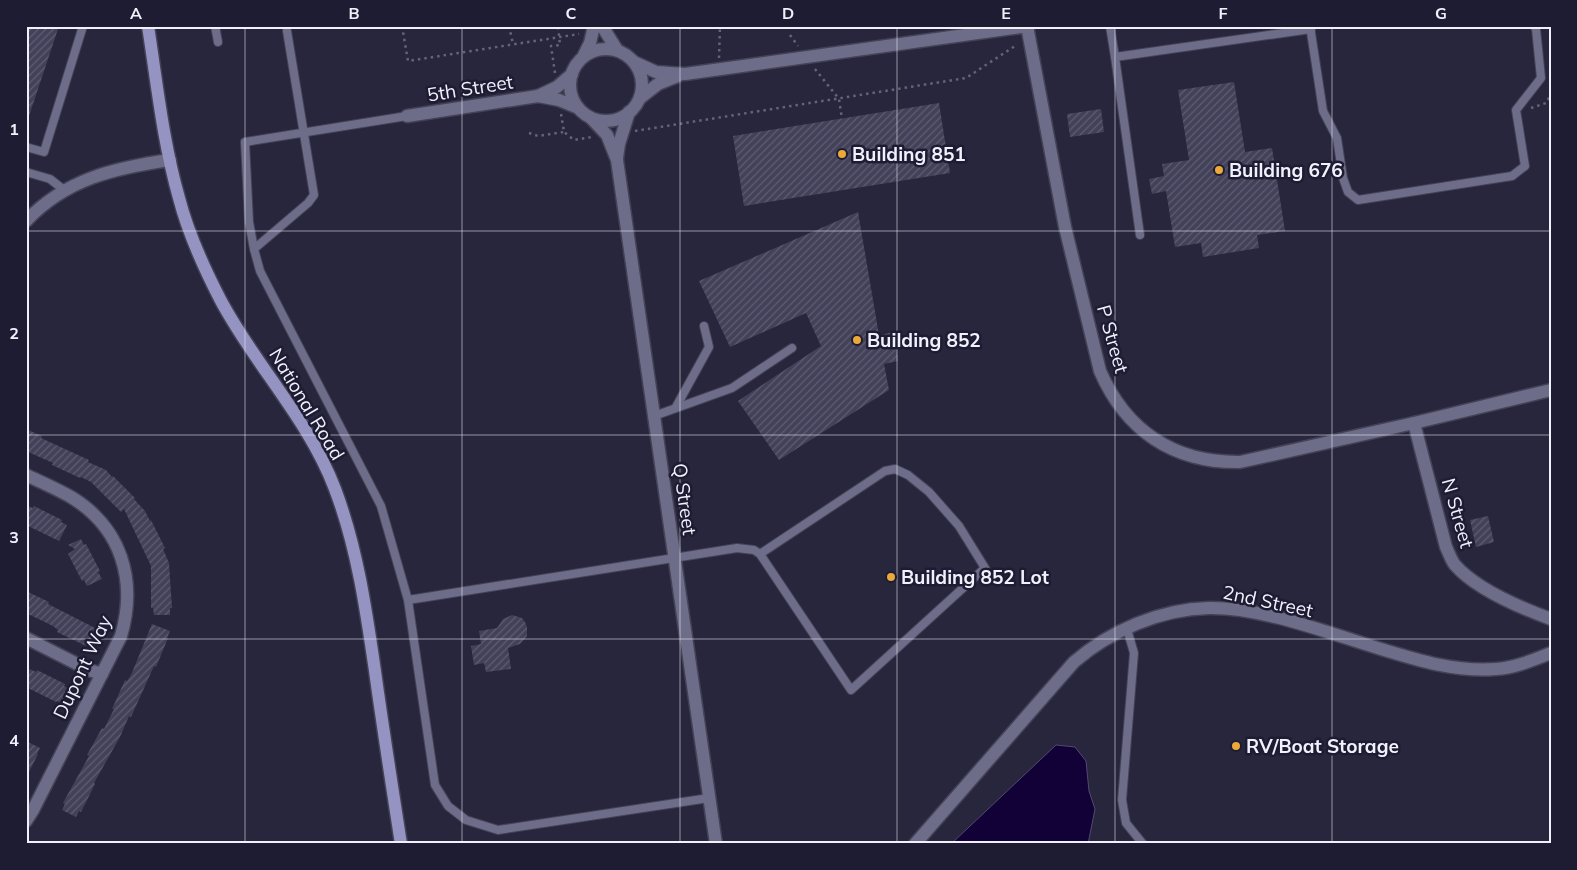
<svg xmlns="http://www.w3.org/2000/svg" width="1577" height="870" viewBox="0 0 1577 870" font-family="Mulish,sans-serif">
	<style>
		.water { fill: #110137; stroke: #544972 }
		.building { fill: url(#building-hatch) }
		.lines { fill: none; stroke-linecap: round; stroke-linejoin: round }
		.service-casing { stroke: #434257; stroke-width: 10 }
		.minor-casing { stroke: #434257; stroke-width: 15 }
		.tertiary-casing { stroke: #434257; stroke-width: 15 }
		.secondary-casing { stroke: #434257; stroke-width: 15 }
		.path { stroke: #646477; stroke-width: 2.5; stroke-dasharray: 2.5 4; stroke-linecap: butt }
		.service { stroke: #6e6d89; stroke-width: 8 }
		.minor { stroke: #6e6d89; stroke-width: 12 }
		.tertiary { stroke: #6e6d89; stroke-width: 12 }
		.secondary { stroke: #9593c1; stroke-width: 12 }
		.grid { fill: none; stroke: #f1f1fd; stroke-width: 1; stroke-opacity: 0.55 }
		.poi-dot { fill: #eba93a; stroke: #1e1c32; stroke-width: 2 }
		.labels { text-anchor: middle; stroke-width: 5; stroke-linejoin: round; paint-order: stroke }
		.street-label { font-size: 19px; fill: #f1f1fd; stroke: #1e1c32 }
		.poi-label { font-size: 19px; font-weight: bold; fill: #f1f1fd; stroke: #1e1c32; text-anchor: start }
		.neatline { fill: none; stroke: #f1f1fd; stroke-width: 2 }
		.grid-label { font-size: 16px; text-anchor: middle; font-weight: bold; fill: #f1f1fd }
	</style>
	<defs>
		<pattern id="building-hatch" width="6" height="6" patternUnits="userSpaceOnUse" patternTransform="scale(1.25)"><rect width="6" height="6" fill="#424159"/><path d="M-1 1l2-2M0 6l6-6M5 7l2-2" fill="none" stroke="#5e5d72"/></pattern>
	</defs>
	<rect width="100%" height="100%" fill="#27263c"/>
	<!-- water -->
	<path class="water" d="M1056 745 1075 747 1086 761 1089 791 1095 809 1088 844H951Z"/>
	<!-- building -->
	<g class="building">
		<path d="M26 26H59L28 119 26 118Z"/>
		<path d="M1234 82 1245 152 1272 148 1285 231 1257 235 1259 248 1203 257 1201 243 1175 247 1166 191 1152 194 1149 179 1164 176 1162 164 1189 160 1178 90Z"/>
		<path d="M939 103 950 173 744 206 733 136Z"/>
		<path d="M1101 109 1104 132 1070 137 1067 114Z"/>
		<path d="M858 212 879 335 894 332 898 361 884 364 889 390 779 460 738 401 821 346 806 313 730 347 699 281Z"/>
		<path d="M26 429 42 436 41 438 89 460 88 462 106 470 112 477 113 476 135 498 134 499 145 511 150 521 151 520 165 548 163 549 169 563 172 608H170V615H154L153 608H151V566L124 509 121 512 91 482 81 477 80 478 52 465 53 463 26 451Z"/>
		<path d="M26 505 33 508 34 506 62 520 61 522 67 525 59 541 26 525Z"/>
		<path d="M1488 516 1494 542 1476 547 1470 520Z"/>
		<path d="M81 539 84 545 86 544 100 571 98 572 102 579 87 586 84 580 82 581 68 554 75 549 68 545Z"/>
		<path d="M26 591 49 602 48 604 54 607 95 628 94 629 100 633 93 647 87 644 86 646 57 632 58 630 53 626 26 613Z"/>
		<path d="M512 615 522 618 525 622 527 627V636L520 644 508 648 511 669 486 672 484 663 474 665 471 646 481 644 479 631 497 628 503 619Z"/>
		<path d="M152 624 170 631 167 638H168L156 667 154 666 131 717 129 716 120 737 94 783 95 784 81 812 79 811 76 817 62 810 65 804 63 803 89 756 87 755 102 728 104 729 114 709H112L125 680 127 681 131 675Z"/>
		<path d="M30 669 36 672 37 670 65 684 64 686 70 689 63 704 57 701 56 702 26 687V676Z"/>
		<path d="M26 741 40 748 37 754H38L26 778Z"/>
	</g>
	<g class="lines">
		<!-- service casing -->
		<g class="service-casing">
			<g id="service">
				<path d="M215 26 218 42"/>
				<path d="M1110 26 1115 57"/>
				<path d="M1310 26 1323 111 1337 138 1343 178 1348 192 1358 200 1512 176 1525 166 1516 110 1541 78 1536 29 1534 26"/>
				<path d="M287 31 314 195 308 203 254 249 260 271 381 506 408 600 737 548 754 550 760 554 851 690 985 568 959 526 929 492 908 475 895 469 885 471 760 554"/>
				<path d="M26 147 44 152 83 26"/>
				<path d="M26 172 50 179 64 190"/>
				<path d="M1140 235 1115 57 1311 29"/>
				<path d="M254 249 249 222 245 142 407 116"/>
				<path d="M676 407 709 347 704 326"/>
				<path d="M654 416 732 388 792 348"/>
				<path d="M408 600 435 785 448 806 466 820 498 830 709 798"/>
				<path d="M1127 629 1134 653 1122 800 1126 823 1143 844"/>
			</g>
		</g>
		<!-- minor casing -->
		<g class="minor-casing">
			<g id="minor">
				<path d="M602 26 617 50"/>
				<circle cx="606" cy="85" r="36"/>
				<path d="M584 55 590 43 594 26"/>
				<path d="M634 62 656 72 685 74 1029 26"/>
				<path d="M538 96 559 100 576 107"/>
				<path d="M640 98 658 84 678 76"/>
				<path d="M407 116 538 96 557 87 572 74"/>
				<path d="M591 118 607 135 617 160 716 844"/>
				<path d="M617 158 619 144 629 112"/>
				<path d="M26 221C66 179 114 168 170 160"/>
				<path d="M1414 423 1446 547C1449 553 1451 560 1455 565 1476 589 1521 608 1551 619"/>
				<path d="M26 475C41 482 57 489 71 497 122 528 137 581 121 636L33 810 26 821"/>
				<path d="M26 638 89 670 102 674"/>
				<path d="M915 844 1074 662C1110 631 1160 609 1209 608 1262 607 1331 634 1381 649 1420 661 1456 672 1496 669 1515 668 1533 660 1551 653"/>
			</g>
		</g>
		<!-- tertiary casing -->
		<g class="tertiary-casing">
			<path id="tertiary" d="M1027 26 1065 227 1100 371C1126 431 1174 463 1240 462L1414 423 1551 390"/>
		</g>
		<!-- secondary casing -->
		<g class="secondary-casing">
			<path id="secondary" d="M148 26C157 84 163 142 179 198 188 233 203 266 220 299 254 364 308 418 335 489 357 547 366 609 375 671 383 729 392 786 401 844"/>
		</g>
		<!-- path -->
		<g class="path">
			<path d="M402 26 408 61 579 34"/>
			<path d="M509 26 513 44"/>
			<path d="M790 35 798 46"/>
			<path d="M719 58 720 26"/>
			<path d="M815 69 839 99 842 119"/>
			<path d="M555 73 551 46 560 45 558 26"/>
			<path d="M1531 108 1546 103 1551 94"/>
			<path d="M561 114 564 132 574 140 592 137"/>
			<path d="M635 131 966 78 1015 46"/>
			<path d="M529 133 538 136 564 132"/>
		</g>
		<!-- service -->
		<use href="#service" class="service"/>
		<!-- minor -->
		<use href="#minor" class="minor"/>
		<!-- tertiary -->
		<use href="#tertiary" class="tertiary"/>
		<!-- secondary -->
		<use href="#secondary" class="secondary"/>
	</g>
	<!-- grid -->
	<path class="grid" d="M245 26V844M462 26V844M680 26V844M897 26V844M1115 26V844M1332 26V844M26 231H1551M26 435H1551M26 639H1551"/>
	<!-- markers -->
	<g class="poi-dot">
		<circle cx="842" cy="154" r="5"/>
		<circle cx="1219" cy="170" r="5"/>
		<circle cx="857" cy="340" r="5"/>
		<circle cx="891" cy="577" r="5"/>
		<circle cx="1236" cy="746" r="5"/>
	</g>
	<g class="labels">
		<!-- street labels -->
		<g class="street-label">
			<text transform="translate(470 88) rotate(-9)" y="7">5th Street</text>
			<text transform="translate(1113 339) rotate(74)" y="7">P Street</text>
			<text transform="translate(307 404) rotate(59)" y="7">National Road</text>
			<text transform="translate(685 499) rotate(82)" y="7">Q Street</text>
			<text transform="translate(1458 513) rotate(74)" y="7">N Street</text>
			<text transform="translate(1268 601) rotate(12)" y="7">2nd Street</text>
			<text transform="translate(82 667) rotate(-65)" y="7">Dupont Way</text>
		</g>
		<!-- poi labels -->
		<g class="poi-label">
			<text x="852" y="161">Building 851</text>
			<text x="1229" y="177">Building 676</text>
			<text x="867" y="347">Building 852</text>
			<text x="901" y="584">Building 852 Lot</text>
			<text x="1246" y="753">RV/Boat Storage</text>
		</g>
	</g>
	<!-- border -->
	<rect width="1577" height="870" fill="none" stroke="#1e1c32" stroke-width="55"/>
	<rect x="28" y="28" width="1522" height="814" class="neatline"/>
	<g class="grid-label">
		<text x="136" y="19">A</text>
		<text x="354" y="19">B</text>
		<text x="571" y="19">C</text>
		<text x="788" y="19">D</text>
		<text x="1006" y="19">E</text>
		<text x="1223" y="19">F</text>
		<text x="1441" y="19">G</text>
		<text x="14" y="135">1</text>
		<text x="14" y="339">2</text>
		<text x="14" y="543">3</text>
		<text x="14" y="746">4</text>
	</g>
</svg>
